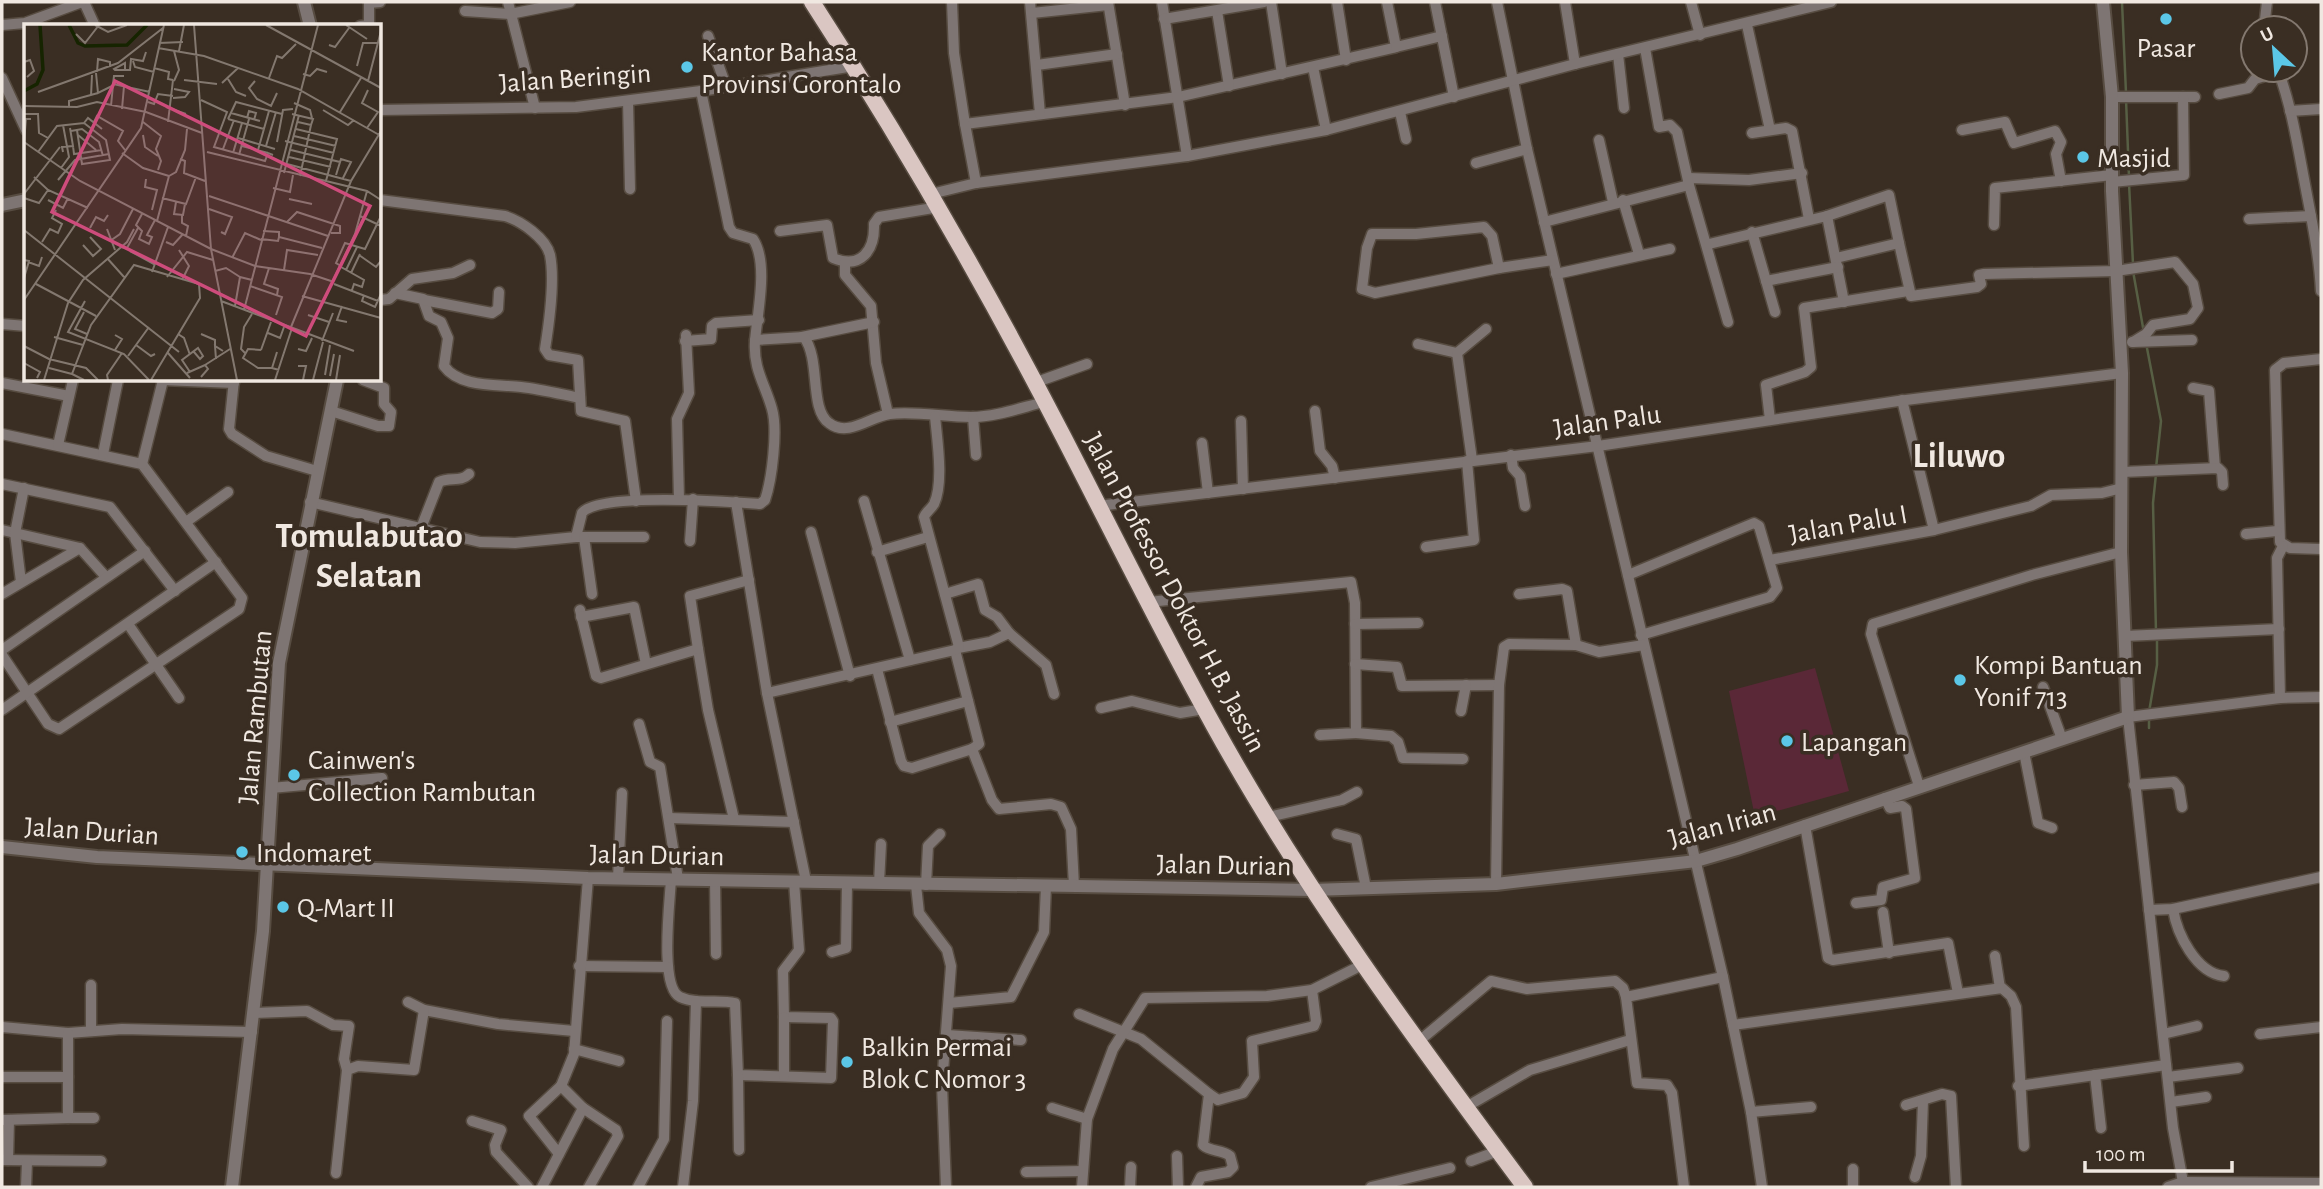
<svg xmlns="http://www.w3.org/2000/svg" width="2323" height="1189" viewBox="0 0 2323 1189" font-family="'Alegreya Sans',sans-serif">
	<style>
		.grass { fill: #5a2837 }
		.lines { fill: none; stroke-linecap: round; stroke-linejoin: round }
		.stream { stroke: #575f44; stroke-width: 2.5 }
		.minor-casing { stroke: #574c41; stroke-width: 13 }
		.tertiary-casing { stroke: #574c41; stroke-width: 16 }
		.trunk-casing { stroke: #574c41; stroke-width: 19 }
		.minor { stroke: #7e7573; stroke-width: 10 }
		.tertiary { stroke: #7e7573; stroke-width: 12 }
		.trunk { stroke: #dac6c2; stroke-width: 16 }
		.poi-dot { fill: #5bc7e7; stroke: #3a2e23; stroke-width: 2.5 }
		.labels { text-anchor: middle; stroke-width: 7; stroke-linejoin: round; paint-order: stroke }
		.poi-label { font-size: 28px; fill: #f0e8e1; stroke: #3a2e23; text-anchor: start }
		.street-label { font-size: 28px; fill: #f0e8e1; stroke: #3a2e23 }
		.district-label { font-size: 35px; font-weight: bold; fill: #f0e8e1; stroke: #3a2e23 }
		.inset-river { fill: none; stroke: #162400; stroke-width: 3.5 }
		.inset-road { fill: none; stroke: #83786f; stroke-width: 2 }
		.view { fill: #ce4c7c; fill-opacity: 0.15; stroke: #ce4c7c; stroke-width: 3.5 }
		.inset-edge { fill: none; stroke: #f0e8e1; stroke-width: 3.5 }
	</style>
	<rect width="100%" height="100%" fill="#3a2e23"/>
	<!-- grass -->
	<path class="grass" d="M1815 668 1849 791 1755 817 1729 691Z"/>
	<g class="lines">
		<!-- stream -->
		<g class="stream">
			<path d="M2122 2 2126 93"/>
			<path d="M2126 99 2129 177"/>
			<path d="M2129 183 2133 264"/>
			<path d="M2133 271 2144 333"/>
			<path d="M2146 343 2161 421 2156 468"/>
			<path d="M2156 474 2153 503 2156 632"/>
			<path d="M2149 712 2157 665V639"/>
			<path d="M2149 718V728"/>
		</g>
		<!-- minor casing -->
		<g class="minor-casing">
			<g id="minor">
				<path d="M84 2 95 26"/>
				<path d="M508 2 535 108"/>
				<path d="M952 2 954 53 965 124 1178 97 1393 48 1396 47 1387 2"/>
				<path d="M1030 2 1040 114"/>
				<path d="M1108 2 1125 105"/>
				<path d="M1162 2 1187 156"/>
				<path d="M1271 2 1282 74"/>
				<path d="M1337 2 1346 60"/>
				<path d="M1435 2 1454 97"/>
				<path d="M1497 2 1527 149 1723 977 1751 1112 1762 1187"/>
				<path d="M1565 2 1575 64"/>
				<path d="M1691 2 1700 35"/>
				<path d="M369 3 380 2"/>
				<path d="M465 11 510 14 570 2"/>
				<path d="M1217 11 1229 86"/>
				<path d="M1032 13 1108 5"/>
				<path d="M1164 19 1264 2"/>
				<path d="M2 25 25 23 82 2"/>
				<path d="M1747 25 1770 130"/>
				<path d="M360 26 369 25V2"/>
				<path d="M2264 28 2267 2"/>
				<path d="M708 36 726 86"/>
				<path d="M1396 47 1442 36"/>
				<path d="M1618 54 1624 108"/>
				<path d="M1037 65 1117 54"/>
				<path d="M1313 67 1326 130"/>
				<path d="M2278 70C2291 105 2297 142 2304 179 2311 217 2319 253 2321 291"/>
				<path d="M2 78 26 130"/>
				<path d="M2219 94 2248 88 2255 79 2278 72"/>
				<path d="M2112 97H2195"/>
				<path d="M628 101 630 189"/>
				<path d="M380 110 576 107 701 91 854 66"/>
				<path d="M2290 111 2321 109"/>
				<path d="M1400 112 1406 139"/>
				<path d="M965 124 976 183"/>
				<path d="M1962 130 2005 122 2014 143 2055 131 2061 142 2056 154 2061 181"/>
				<path d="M1752 133 1786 128 1792 131 1809 219"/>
				<path d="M1599 140 1613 202"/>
				<path d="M1476 163 1527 149"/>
				<path d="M1688 178 1749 180 1802 173"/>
				<path d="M2112 182 2184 175 2183 97"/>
				<path d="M1689 185 1728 322"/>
				<path d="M931 194 976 183 1187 156 1326 130 1575 64 1831 2"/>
				<path d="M380 200 505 216C521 221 546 238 550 255 555 280 549 324 545 349L549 355 578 360 581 411 625 421 636 501"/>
				<path d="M1623 200 1639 254"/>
				<path d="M1827 216 1844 302"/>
				<path d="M2249 219 2311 216"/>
				<path d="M1544 222 1689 185 1677 132 1670 125 1659 127 1645 48"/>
				<path d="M1994 225 1995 188 2112 175"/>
				<path d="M1484 227 1492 236 1499 268 1375 293 1362 289 1367 248 1372 234H1416Z"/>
				<path d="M780 231 827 225 833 258C861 270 875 250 874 224L879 217 939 207"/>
				<path d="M1752 232 1775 312"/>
				<path d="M1899 243 1911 296 1977 287 1981 284 1979 275 1984 274 2116 271 2175 262 2193 284 2198 308 2190 319 2153 325 2146 334 2133 342"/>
				<path d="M1709 244 1827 216 1889 195 1899 243 1836 258"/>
				<path d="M845 262V275L871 306 876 363 888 414"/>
				<path d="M1499 268 1553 260"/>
				<path d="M1556 274 1670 249"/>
				<path d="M1766 281 1838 267"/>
				<path d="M395 293 423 299 429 316 441 322 448 338 444 366C460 388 497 384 521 387 540 389 560 394 580 398"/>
				<path d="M380 300 389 299 412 279 453 273 470 265"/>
				<path d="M424 300 492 313 498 309 499 292"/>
				<path d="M2 324 26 326"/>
				<path d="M802 337 874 322"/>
				<path d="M755 340 804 337C821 360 809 409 829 423 848 438 871 416 890 414 916 411 944 417 971 417 995 417 1020 408 1044 402"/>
				<path d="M685 341 711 339 712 326 716 323 759 320"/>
				<path d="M2132 342 2192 340"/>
				<path d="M1418 344 1457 353"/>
				<path d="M2321 359 2284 363 2275 370 2280 542 2290 548 2321 549"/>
				<path d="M163 380 234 383"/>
				<path d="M234 380 229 429 232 434 266 456 317 471"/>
				<path d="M2 383 69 396"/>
				<path d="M1034 383 1087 364"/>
				<path d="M2193 388 2209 391 2215 468"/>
				<path d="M1902 400 1934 530"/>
				<path d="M331 411 378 426H389L391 412 384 404V388L363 380"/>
				<path d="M1315 411 1320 451 1332 466 1335 478"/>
				<path d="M973 417 976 455"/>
				<path d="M1770 420 1766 385 1805 372 1811 367 1804 308 1908 291"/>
				<path d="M1241 421 1243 489"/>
				<path d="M2 434 142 464 242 598 239 609 59 729 48 724 2 655"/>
				<path d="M1202 443 1208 493"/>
				<path d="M58 445 73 380"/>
				<path d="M103 454 118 380"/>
				<path d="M1511 455 1513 468 1520 476 1525 506"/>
				<path d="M1472 460 1457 353 1486 329"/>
				<path d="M142 464 163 380"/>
				<path d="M2122 472 2218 468 2222 472 2223 485"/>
				<path d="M2 484 110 507 175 591"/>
				<path d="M679 499 677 419 689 393 686 335"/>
				<path d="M864 501 910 660"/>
				<path d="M310 502 480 542 515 543 576 537 582 513C598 492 731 502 760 504L765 500C772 479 778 430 772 409 765 384 753 369 755 341 757 314 769 263 753 239L733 233 729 227 701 91"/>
				<path d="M736 502 767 693 806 881"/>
				<path d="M1098 506 1598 446 1898 401 2122 373"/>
				<path d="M186 522 228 492"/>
				<path d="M421 528 439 482C450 476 460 483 469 474"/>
				<path d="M2 530 80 548 106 577"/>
				<path d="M811 532 850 676"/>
				<path d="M2246 534 2277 531"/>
				<path d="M576 537H644"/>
				<path d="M584 537 592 594"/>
				<path d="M690 541 693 499"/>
				<path d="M1426 547 1474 540 1467 461"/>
				<path d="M877 552 928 537"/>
				<path d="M1770 560 1934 530 2031 506 2051 495 2102 493 2122 488"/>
				<path d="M1628 575 1754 523 1759 526 1777 588 1770 597 1641 635"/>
				<path d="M21 582 15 533 24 488"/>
				<path d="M2 594 80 548"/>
				<path d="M945 594 978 584 985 610 997 617 1009 633"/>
				<path d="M1519 594 1562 589 1567 591 1576 645"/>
				<path d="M1148 602 1351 582 1355 603 1356 733 1320 735"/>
				<path d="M580 610 596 676 601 678 698 649 708 710 734 819"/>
				<path d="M581 617 634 607 646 664"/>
				<path d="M128 624 179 698"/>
				<path d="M1355 624 1418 623"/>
				<path d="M2125 636 2279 629"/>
				<path d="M958 648 990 642 1009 633 1046 665 1054 694"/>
				<path d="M698 649 690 596 749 580"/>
				<path d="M2 650 145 551"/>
				<path d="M1355 664 1397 667 1402 686 1499 685"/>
				<path d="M877 669 901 761 904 766 912 768 972 749 979 744 955 650"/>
				<path d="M2043 687 2062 739"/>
				<path d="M767 693 955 650 959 647 924 517C926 512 931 509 934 504 944 483 937 439 935 416"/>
				<path d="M2280 698 2277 558 2283 546"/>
				<path d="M1101 708 1132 701 1180 713 1204 709"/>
				<path d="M2 710 216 562"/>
				<path d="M1461 711 1466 685"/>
				<path d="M890 722 968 701"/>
				<path d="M639 724 650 762 660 767 678 879"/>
				<path d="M1356 733 1391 736 1398 742 1403 758 1463 759"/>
				<path d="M972 749 992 800 999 809 1051 804 1061 807 1071 829 1074 886"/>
				<path d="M2024 752 2038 823 2052 828"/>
				<path d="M2134 785 2174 782 2179 788 2182 807"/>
				<path d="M1919 786 1871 634 1873 624 2032 575 2121 552"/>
				<path d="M271 788 382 778"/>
				<path d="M1268 817 1342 800 1357 792"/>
				<path d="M669 818 794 822"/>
				<path d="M1805 825 1828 958 1833 960 1948 943 1958 993"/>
				<path d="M1337 834 1356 839 1366 888"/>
				<path d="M618 878 622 793"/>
				<path d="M671 879C670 901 659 987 680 997 697 1005 718 999 735 1003L738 1075 831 1078 833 1021 831 1018 784 1017 783 971 799 950 794 881"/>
				<path d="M715 880 716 954"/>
				<path d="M879 883 881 844"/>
				<path d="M1496 884 1499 685 1504 647 1509 644 1576 645 1599 652 1644 645"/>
				<path d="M916 885 919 913 947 950 951 966 942 1085 946 1187"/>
				<path d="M926 885 928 846 940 834"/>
				<path d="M1856 903 1881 900 1883 887 1915 878 1906 809 1902 806 1890 808 1885 798"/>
				<path d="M2173 909C2177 934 2196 973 2224 976"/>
				<path d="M2149 910 2173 909 2321 877"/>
				<path d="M1883 912 1889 953"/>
				<path d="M832 952 846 948 847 882"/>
				<path d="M1995 956 2000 988"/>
				<path d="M579 966 668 967"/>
				<path d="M408 1002 424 1010 498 1024 574 1031"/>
				<path d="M949 1003 1011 997 1044 932 1046 886"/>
				<path d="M254 1013 307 1011 333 1025 349 1026 344 1059 347 1070"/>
				<path d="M1079 1014 1141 1039 1209 1094 1203 1145C1210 1152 1222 1149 1230 1156L1233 1167 1228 1172 1201 1177 1196 1187"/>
				<path d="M784 1017V1076"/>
				<path d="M1733 1025 2002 988 2011 996 2016 1007 2024 1146"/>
				<path d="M2 1027 68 1033 122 1029 252 1032"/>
				<path d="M91 1031V985"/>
				<path d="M2163 1034 2197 1026"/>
				<path d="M2260 1034 2321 1027"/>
				<path d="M947 1035 1021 1040"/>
				<path d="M1418 1042 1491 981 1527 989 1615 981 1623 988 1626 997"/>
				<path d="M574 1049 619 1061"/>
				<path d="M738 1075 739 1150"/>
				<path d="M2095 1075 2101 1128"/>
				<path d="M2 1077H68"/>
				<path d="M2168 1077 2238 1068"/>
				<path d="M2018 1086 2166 1065"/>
				<path d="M1209 1094 1218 1100 1243 1093 1254 1077 1252 1041 1314 1026 1316 1021 1312 990"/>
				<path d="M2171 1102 2206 1097"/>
				<path d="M1906 1105 1942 1094 1951 1096 1956 1187"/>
				<path d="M1466 1107 1530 1070 1630 1040"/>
				<path d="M583 1108 616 1130 618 1136 589 1187"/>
				<path d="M1052 1108 1087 1119"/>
				<path d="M1751 1112 1811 1107"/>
				<path d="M68 1118H94"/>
				<path d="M2 1120 68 1118V1033"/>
				<path d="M472 1121 501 1130 495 1145 496 1152 528 1187"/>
				<path d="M559 1154 529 1116 561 1086"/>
				<path d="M1177 1156 1178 1187"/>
				<path d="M2 1160 101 1161"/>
				<path d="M8 1160 9 1120"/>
				<path d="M1471 1161 1498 1151"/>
				<path d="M1026 1172 1083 1171"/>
				<path d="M336 1173 347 1070 358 1066 414 1070 424 1010"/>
				<path d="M1915 1177 1921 1156 1923 1101"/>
				<path d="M2183 1182 2173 1128 2128 717 2280 698 2321 697"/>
				<path d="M26 1187 27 1162"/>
				<path d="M542 1187 583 1108 561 1086 574 1054 588 878"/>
				<path d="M638 1187 664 1139 667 1021"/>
				<path d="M683 1187 693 1101 696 1001"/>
				<path d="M1082 1187 1087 1119 1113 1049 1145 998 1267 996 1312 990 1362 965"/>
				<path d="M1130 1187 1131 1167"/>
				<path d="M1371 1187 1450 1168"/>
				<path d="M1684 1187 1672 1093 1667 1085 1637 1083 1626 997 1723 977"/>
				<path d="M1853 1187V1169"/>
				<path d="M2168 1187 2183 1182 2321 1183"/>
			</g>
		</g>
		<!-- tertiary casing -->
		<g class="tertiary-casing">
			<g id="tertiary">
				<path d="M304 2 310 26"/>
				<path d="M2 205 26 200"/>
				<path d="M2 847 97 857 588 878 1312 890 1496 884 1696 861 1737 849 2128 717 2121 552 2122 373 2112 191V97L2103 2"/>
				<path d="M232 1187 263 931 279 663 337 380"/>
			</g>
		</g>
		<!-- trunk casing -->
		<g class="trunk-casing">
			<path id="trunk" d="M812 2C903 142 986 287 1063 436 1113 533 1161 631 1214 726 1304 889 1414 1038 1525 1187"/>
		</g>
		<!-- minor -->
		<use href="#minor" class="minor"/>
		<!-- tertiary -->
		<use href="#tertiary" class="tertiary"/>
		<!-- trunk -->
		<use href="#trunk" class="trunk"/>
	</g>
	<!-- markers -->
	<g class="poi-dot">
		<circle cx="2166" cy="19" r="7"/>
		<circle cx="687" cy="67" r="7"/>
		<circle cx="2083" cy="157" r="7"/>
		<circle cx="1960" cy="680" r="7"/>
		<circle cx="1787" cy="741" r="7"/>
		<circle cx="294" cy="775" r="7"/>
		<circle cx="242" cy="852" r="7"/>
		<circle cx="283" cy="907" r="7"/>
		<circle cx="847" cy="1062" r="7"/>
	</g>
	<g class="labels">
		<!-- poi labels -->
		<g class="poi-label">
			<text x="2166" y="57" text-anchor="middle">Pasar</text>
			<text x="701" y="61">Kantor Bahasa<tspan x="701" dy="32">Provinsi Gorontalo</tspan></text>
			<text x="2097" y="167">Masjid</text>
			<text x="1974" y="674">Kompi Bantuan<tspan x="1974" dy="32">Yonif 713</tspan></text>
			<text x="1801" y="751">Lapangan</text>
			<text x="308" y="769">Cainwen's<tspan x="308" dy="32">Collection Rambutan</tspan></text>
			<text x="256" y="862">Indomaret</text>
			<text x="297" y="917">Q-Mart II</text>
			<text x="861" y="1056">Balkin Permai<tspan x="861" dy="32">Blok C Nomor 3</tspan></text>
		</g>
		<!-- street labels -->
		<g class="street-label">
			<text transform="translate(575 77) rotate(-4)" y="10">Jalan Beringin</text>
			<text transform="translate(1607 420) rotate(-8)" y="10">Jalan Palu</text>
			<text transform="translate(1848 523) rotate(-10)" y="10">Jalan Palu I</text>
			<text transform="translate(1176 592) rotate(62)" y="10">Jalan Professor Doktor H.B. Jassin</text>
			<text transform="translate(254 717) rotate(-85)" y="10">Jalan Rambutan</text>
			<text transform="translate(1722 824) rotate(-15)" y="10">Jalan Irian</text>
			<text transform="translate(92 830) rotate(4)" y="10">Jalan Durian</text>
			<text transform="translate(657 854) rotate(1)" y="10">Jalan Durian</text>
			<text transform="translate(1224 864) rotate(1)" y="10">Jalan Durian</text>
		</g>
		<!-- district labels -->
		<g class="district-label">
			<text x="1959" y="467">Liluwo</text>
			<text x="369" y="547">Tomulabutao<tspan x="369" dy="40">Selatan</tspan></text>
		</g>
	</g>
	<!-- overview -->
	<g transform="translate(24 24)">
		<rect width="357" height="357" fill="#3a2e23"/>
		<path class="inset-river" d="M45 1 54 19 61 22 103 21 123 1M0 67 13 60 19 46 16 1"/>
		<path class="inset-road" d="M71 1 84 8 103 1M170 1 187 225 213 356M242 1 357 64M322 1 343 15M52 10 61 19 75 1M135 19 159 18M305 21 311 23 325 4M134 24 180 32 274 65 357 112M155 27 160 1M109 37 111 43 130 48M0 38 6 36 10 47 3 53M333 42 339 19H353M130 44 145 48 144 55 149 56M101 46V39L90 45 91 46H106L107 35 119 37 122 28M73 48 74 35 86 38V43M72 49 74 69 88 62M279 50 286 52 293 45 303 48M100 52H90L89 60 126 68M245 54 253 32 258 34 272 20M204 55 212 68 222 72M160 56 193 60M150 57 155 46 150 27M231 57 225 64 233 75 247 82 253 69M344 57 357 7M198 59 214 44M14 68 94 39 139 4M67 72 68 51M149 74 161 73 165 68 150 65M177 76 203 88 190 123 241 137 244 129 249 131M124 78 130 80 134 70 149 72M270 79 286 86 288 94M0 82 53 83 73 78 122 88 178 109M87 82 89 61M45 83V77L74 69M142 83 162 90M98 85 100 62M299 86 324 101 330 96M316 88 337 54M207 89 236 97M0 90H14L15 109 24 114M268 90 289 95 287 101M223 94 225 87 232 89 230 96M204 95 212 78 258 90M204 95 240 105M70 98 73 92 99 107 94 117 101 126M119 98 137 112 132 125 137 137 134 146M144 98 149 56M274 98 287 101 276 152M60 99 64 94 78 105M343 104 354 88 338 79 344 66M272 105 313 115 302 157M47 107 58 105 75 118 79 132M54 111 72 126M119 111 121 123 134 132M270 112 312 122M214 114 251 125M261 117 310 129M0 118 56 157 187 225 231 242 286 250 310 258M0 118 2 95H7M253 118 259 86 269 85M49 122 50 130 78 126M218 122 244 129M242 122 252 88M199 125 210 96M234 126 245 87M267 126 316 138M14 128 33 102 60 99 82 116 86 136 58 140 53 106M39 128 38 123 49 122 46 104M183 128 343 167 357 176M98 129 119 144 145 152M209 129 218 99M215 131 225 95M265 133 307 143M156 135 161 137 160 149 181 157M263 140 327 157M37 144 45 133 39 101M260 149 275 91M312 151 317 135 327 138 319 154M145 152 152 148 161 126 163 105M10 153 24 166 64 184M122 155 121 163 133 166 128 186M34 156 51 136 85 130M249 164 266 168 269 151M0 170 36 123M185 172 304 212M0 174 15 179 24 166M138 174 162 180 172 153M265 175 288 180M24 176 39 184 44 174M152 178 150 190 159 191 161 180M185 185 208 193 201 210 197 208M118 190 112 201 118 207 115 215 125 220 128 213 123 211 131 196M158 191V199L164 202 162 212M336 192 357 202M133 197 145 152M263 198 273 188 316 202V209H307M66 204 72 193 80 197 84 191M83 205 91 226M0 206 155 328M239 207 255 208V213L298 224M237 215 254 217 255 213M86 217 96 210 109 185M18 218 26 205 34 209 38 200 28 194 32 186M142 218 149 221 159 210M59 221 69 232 77 225 66 213M96 223 103 224 114 204M155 226 165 242 158 256M106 227 130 240M335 231 352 243 357 237M83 234 100 253M208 234 221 209 237 216M0 236 5 237 0 254M4 238 15 242 18 233M317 242 312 239 321 219 341 225 356 194 357 179M317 243 340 256 338 263 330 260 328 266M245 244 240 260 254 265 253 271M260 246 263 226 294 231M322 246 333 223M191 247 202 244 216 253M128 248 144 203M327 249 336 230M143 253 163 228 189 236M12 260 72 292M310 260 354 277M226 262 258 273 252 291M340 271 338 277 351 283 357 270M278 272 357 294M0 276 117 104 140 1M61 277 44 308 100 330 125 356M197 277 330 327M299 278 331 210 343 167M211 282 216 253 228 256M318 282 313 296 323 298M220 286 294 1M60 288 51 305 63 310M284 291 305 298M267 303 327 157 357 107M244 309 256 314 260 303M154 310 160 314 166 331M177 310 191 316V322M30 313 59 321M298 317 309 289M112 321 127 332 131 330M0 322 25 335 62 344 74 356M274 325 282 327 288 314M91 326 98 315 91 311M237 326 224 325 219 334 234 344H248M237 326 247 298M253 328 248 344 255 346M144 329 166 354M221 329 217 325 220 303 228 290M104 332 125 303M192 335 191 322 199 327M0 339 16 348 13 354M181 341 206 325M274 342H282L279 356M25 344 48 350M166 348 158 336 174 324 179 332 176 335 170 328M163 349 181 341 184 345 177 353M301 351 306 321M306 352 310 330M20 356 44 279 59 256 103 218 110 205M60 356 48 350 67 301 110 241 175 260 176 274 127 356M84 356 83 351 98 329M251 356 268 304M289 356 299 318M312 356 316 331"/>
		<path class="view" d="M91 57 346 182 282 312 28 188Z"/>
		<rect width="357" height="357" class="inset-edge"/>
	</g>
	<!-- border -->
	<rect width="2323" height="1189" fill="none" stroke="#f0e8e1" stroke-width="7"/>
	<!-- north arrow -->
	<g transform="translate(2274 49) rotate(334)"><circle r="33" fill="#3a2e23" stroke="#83786f" stroke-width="2"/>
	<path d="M0-5L12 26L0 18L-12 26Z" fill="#5bc7e7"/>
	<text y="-10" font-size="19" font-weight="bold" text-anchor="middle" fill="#f0e8e1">U</text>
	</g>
	<!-- scale -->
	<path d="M2085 1161v10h147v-10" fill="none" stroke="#f0e8e1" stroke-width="3.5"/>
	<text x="2096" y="1161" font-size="21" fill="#f0e8e1" stroke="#3a2e23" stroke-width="5" paint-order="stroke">100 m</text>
</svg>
